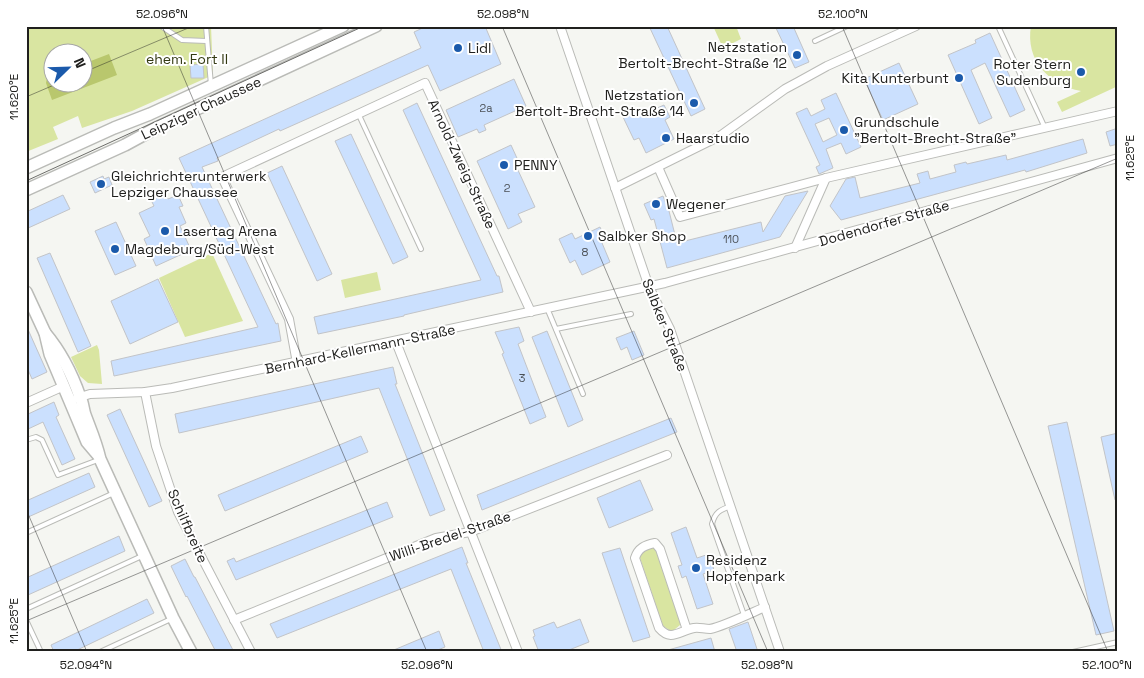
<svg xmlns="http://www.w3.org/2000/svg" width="1144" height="678" viewBox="0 0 1144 678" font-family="'Space Grotesk',sans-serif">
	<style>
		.green { fill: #d9e5a1; fill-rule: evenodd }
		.water { fill: #b9c76d }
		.building { fill: #cbe0fe; stroke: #c2c4c8; fill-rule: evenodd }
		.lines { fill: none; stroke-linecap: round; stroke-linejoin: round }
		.lane-casing { stroke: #babbb7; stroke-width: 6 }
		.street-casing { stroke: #babbb7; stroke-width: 10 }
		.secondary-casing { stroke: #babbb7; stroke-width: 14 }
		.lane { stroke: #fff; stroke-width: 4 }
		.street { stroke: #fff; stroke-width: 8 }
		.secondary { stroke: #fff; stroke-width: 11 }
		.tram { stroke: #6e6e6b; stroke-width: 1 }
		.ticks { fill: none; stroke: #20201e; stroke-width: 1; stroke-opacity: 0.45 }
		.poi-dot { fill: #1b5aab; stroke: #fff; stroke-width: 2 }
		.labels { text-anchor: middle; stroke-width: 4; stroke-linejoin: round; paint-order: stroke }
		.number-label { font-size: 11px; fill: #4b5056 }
		.poi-label { font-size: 14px; fill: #20201e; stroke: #fff; text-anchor: start }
		.park-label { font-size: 14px; fill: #333912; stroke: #fff }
		.street-label { font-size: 14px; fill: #20201e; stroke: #fff }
		.neatline { fill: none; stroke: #20201e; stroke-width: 2 }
		.ticks-label { font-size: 12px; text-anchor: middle; fill: #20201e }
	</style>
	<rect width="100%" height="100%" fill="#f5f6f2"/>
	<!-- green -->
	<g class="green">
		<path d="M26 26H211L213 75 132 111 82 128 78 116 53 127 58 139 26 152ZM52 52H82V82H52Z"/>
		<path d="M713 26H736L741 39 723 48Z"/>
		<path d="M1031 26H1118V86L1062 112 1057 102 1081 91C1049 85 1025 60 1031 26Z"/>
		<path d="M212 253 243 321 185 337 159 278Z"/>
		<path d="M377 272 381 290 345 298 341 280Z"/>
		<path d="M97 345 99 350 102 384 88 383 80 376 71 357Z"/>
		<path d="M649 547 654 548 657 551 680 619V625L674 630 671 631 663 626 640 558V552Z"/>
	</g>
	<!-- water -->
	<path class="water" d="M109 54 117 75 52 100 46 83 47 78 52 75V82L73 83 75 87 83 84V64Z"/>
	<!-- building -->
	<g class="building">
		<path d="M427 26H485L501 64 440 91 428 65 280 131 279 129 217 158 218 161 202 167 276 324 278 323 281 341 114 376 111 361 258 327 179 158 421 48 414 32Z"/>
		<path d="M649 26H667L705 109 691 116Z"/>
		<path d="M775 26H793L809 62 795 68Z"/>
		<path d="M990 33 1025 110 1010 117 985 63 971 70 992 118 979 124 948 55 976 43 975 40Z"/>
		<path d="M899 63 918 104 883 120 864 79Z"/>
		<path d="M203 64 204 78H191L190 65Z"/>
		<path d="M514 79 526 106 484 125 486 130 479 133 477 129 458 137 446 110Z"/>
		<path d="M836 93 861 147 846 154 841 143 826 149 833 168 819 174 816 167 820 165 796 113 807 108 811 116 825 109 821 100ZM829 118 837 135 823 142 815 124Z"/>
		<path d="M417 103 497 276H499L503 292 404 315V316L318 334 314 317 481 280 403 110Z"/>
		<path d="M664 105 670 117 665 120 674 139 646 153 639 138 634 140 623 117 636 111 639 116Z"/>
		<path d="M1118 128V144L1110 146 1106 132Z"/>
		<path d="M351 134 408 257 393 264 335 141Z"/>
		<path d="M1083 139 1087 153 1026 172 1025 170 841 220 830 206 846 179 855 177 860 198 920 183 917 174 928 171 930 179 956 172 954 165 966 162 967 164 1006 155 1007 160Z"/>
		<path d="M511 145 521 167 517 168 535 207 518 214 522 222 508 229 477 161Z"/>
		<path d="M282 166 332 274 317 281 267 173Z"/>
		<path d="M103 176 104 179 109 177 112 185 95 193 90 182Z"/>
		<path d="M808 191 780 237 667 268 654 219 651 220 644 204 663 196 669 211 677 243 761 222 763 232 785 196Z"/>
		<path d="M165 192 168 199 178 195 183 206 179 207 186 223 180 226 191 250 156 266 144 239 150 236 139 213 154 206 150 198Z"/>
		<path d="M63 195 70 209 26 229V212Z"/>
		<path d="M116 222 136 266 115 275 95 231Z"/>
		<path d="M600 227 606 241 602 243 610 262 582 275 575 260 570 263 559 239 572 233 575 239Z"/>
		<path d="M50 253 91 346 78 352 37 258Z"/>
		<path d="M158 279 178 322 130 344 111 301Z"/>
		<path d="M26 325 47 372 32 379 26 365Z"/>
		<path d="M519 327 524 341 518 344 546 417 530 424 502 354 504 353 495 332Z"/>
		<path d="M547 331 583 420 568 427 532 337Z"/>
		<path d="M634 331 644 355 632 360 627 347 621 350 616 338Z"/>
		<path d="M393 367 397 384H395L445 510 430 516 379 388 179 433 175 414Z"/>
		<path d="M54 402 59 415 56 417 75 459 62 465 43 422 26 430V415Z"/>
		<path d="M120 409 162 501 149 507 107 415Z"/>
		<path d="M671 418 677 432 482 510 477 495Z"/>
		<path d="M1067 422 1114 631 1096 635 1048 426Z"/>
		<path d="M1118 433V499L1115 500 1101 437Z"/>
		<path d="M361 436 368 452 225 511 218 495Z"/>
		<path d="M89 473 95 487 26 518V501Z"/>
		<path d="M640 480 653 510 609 528 597 498Z"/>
		<path d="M387 502 393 517 236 580 227 561 234 558 236 562Z"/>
		<path d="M686 527 697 558 709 554 714 570 703 574 713 604 697 609 686 576 682 578 678 566 682 565 671 533Z"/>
		<path d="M119 536 125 551 28 595 26 591V578Z"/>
		<path d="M462 547 468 563H466L502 652H484L451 569 277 638 270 624Z"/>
		<path d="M620 548 650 637 633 642 602 553Z"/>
		<path d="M185 559 194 577H195L234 652H216L187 596 186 597 171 566Z"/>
		<path d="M147 599 154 613 73 652H54L51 645Z"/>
		<path d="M580 619 589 642 564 652H539L533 637 535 636 533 630 554 622 557 628Z"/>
		<path d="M748 622 758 652H737L729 629Z"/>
		<path d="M439 631 445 647 433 652H389Z"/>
		<path d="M711 638 715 652H668V650Z"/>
	</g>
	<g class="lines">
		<!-- lane casing -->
		<g class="lane-casing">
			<g id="lane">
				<path d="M161 26 182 40 206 41"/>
				<path d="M206 26 211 85"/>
				<path d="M998 26 1045 128"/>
				<path d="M815 41 847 26"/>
				<path d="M358 113 421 249"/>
				<path d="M547 308 583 394"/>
				<path d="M556 329 631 314"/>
				<path d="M26 440 36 437 42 440 58 475 98 460"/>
				<path d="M731 506C720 510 715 512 712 524L744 615"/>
				<path d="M26 533 114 493"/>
				<path d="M26 609 142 556"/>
				<path d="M26 620 41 652"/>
				<path d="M100 652 171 619"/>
				<path d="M1073 652 1118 642"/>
			</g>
		</g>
		<!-- street casing -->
		<g class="street-casing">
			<g id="street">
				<path d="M560 26 649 287 670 329 780 652"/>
				<path d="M658 167 680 217 826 178 1118 111"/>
				<path d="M615 188 720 136 785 89 798 82 827 66 916 26"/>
				<path d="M795 248 826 178"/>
				<path d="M396 342 518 652"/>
				<path d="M297 363 289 319 222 177 425 83 531 312"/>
				<path d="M145 392 156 446 178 512 251 652"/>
				<path d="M77 398 90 394 145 392 172 388 665 283 1118 158"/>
				<path d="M26 403 64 386"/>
				<path d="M234 620 436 538 470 532 667 455"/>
				<path d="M687 630 660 549 655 543C645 545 638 548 635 558L659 628C671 642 679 631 694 628 699 627 704 629 710 629 724 626 751 613 765 607"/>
			</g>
		</g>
		<!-- secondary casing -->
		<g class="secondary-casing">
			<g id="secondary">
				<path d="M26 168 114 128 150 114 343 26"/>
				<path d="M26 190 125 145 158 127 376 26"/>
				<path d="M26 292 45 333 50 354 77 418 87 442 98 455"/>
				<path d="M45 333C61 352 72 374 80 397 83 403 83 409 85 415 91 431 96 442 100 459L173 618 191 652"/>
			</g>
		</g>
		<!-- lane -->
		<use href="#lane" class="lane"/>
		<!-- street -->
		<use href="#street" class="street"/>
		<!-- secondary -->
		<use href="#secondary" class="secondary"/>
		<!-- tram -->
		<path class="tram" d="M26 181 364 26"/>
	</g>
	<!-- ticks -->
	<path class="ticks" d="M162 26 427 652M502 26 768 652M842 26 1108 652M82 73 193 26M26 97 61 82M26 509 87 652M26 621 1118 158"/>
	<!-- markers -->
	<g class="poi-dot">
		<circle cx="458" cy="48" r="5"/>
		<circle cx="797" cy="55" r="5"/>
		<circle cx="1081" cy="72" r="5"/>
		<circle cx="959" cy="78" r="5"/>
		<circle cx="694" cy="103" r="5"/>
		<circle cx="844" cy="130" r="5"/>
		<circle cx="666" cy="138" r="5"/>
		<circle cx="504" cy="165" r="5"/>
		<circle cx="101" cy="184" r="5"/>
		<circle cx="656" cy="204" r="5"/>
		<circle cx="165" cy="231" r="5"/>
		<circle cx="588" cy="236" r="5"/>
		<circle cx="115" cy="249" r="5"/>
		<circle cx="696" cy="568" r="5"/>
	</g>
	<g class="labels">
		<!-- number labels -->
		<g class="number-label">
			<text x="486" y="112">2a</text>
			<text x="507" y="192">2</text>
			<text x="731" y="243">110</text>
			<text x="585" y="256">8</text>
			<text x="522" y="382">3</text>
		</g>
		<!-- poi labels -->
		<g class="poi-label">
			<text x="787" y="52" text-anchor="end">Netzstation<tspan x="787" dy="16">Bertolt-Brecht-Straße 12</tspan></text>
			<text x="468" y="53">Lidl</text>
			<text x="1071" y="69" text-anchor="end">Roter Stern<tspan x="1071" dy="16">Sudenburg</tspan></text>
			<text x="949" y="83" text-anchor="end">Kita Kunterbunt</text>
			<text x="684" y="100" text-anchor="end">Netzstation<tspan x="684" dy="16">Bertolt-Brecht-Straße 14</tspan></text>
			<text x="854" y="127">Grundschule<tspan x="854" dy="16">"Bertolt-Brecht-Straße"</tspan></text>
			<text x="676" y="143">Haarstudio</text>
			<text x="514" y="170">PENNY</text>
			<text x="111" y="181">Gleichrichterunterwerk<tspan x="111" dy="16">Lepziger Chaussee</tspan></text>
			<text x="666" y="209">Wegener</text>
			<text x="175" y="236">Lasertag Arena</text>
			<text x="598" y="241">Salbker Shop</text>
			<text x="125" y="254">Magdeburg/Süd-West</text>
			<text x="706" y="565">Residenz<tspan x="706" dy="16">Hopfenpark</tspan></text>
		</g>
		<!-- park labels -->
		<g class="park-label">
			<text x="187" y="64">ehem. Fort II</text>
		</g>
		<!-- street labels -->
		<g class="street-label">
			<text transform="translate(201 108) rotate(-25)" y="5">Leipziger Chaussee</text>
			<text transform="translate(462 164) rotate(65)" y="5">Arnold-Zweig-Straße</text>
			<text transform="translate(884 223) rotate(-16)" y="5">Dodendorfer Straße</text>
			<text transform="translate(665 325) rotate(68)" y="5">Salbker Straße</text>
			<text transform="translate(360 349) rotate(-12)" y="5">Bernhard-Kellermann-Straße</text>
			<text transform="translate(188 526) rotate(66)" y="5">Schilfbreite</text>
			<text transform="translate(450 536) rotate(-19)" y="5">Willi-Bredel-Straße</text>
		</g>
	</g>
	<!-- border -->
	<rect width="1144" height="678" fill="none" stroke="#ffffff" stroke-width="55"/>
	<!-- north arrow -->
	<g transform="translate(68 68) rotate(67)"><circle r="24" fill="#ffffff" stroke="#a6a6a5"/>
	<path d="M0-4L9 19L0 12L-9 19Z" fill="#1b5aab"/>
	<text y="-8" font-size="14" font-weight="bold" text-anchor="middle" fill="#20201e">N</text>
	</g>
	<rect x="28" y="28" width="1088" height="622" class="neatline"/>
	<g class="ticks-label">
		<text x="162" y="18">52.096°N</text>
		<text x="503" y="18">52.098°N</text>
		<text x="843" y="18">52.100°N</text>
		<text transform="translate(14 97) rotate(-90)" y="4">11.620°E</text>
		<text transform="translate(1130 158) rotate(-90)" y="4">11.625°E</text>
		<text transform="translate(14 621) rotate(-90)" y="4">11.625°E</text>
		<text x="86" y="669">52.094°N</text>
		<text x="427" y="669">52.096°N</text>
		<text x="767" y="669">52.098°N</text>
		<text x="1107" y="669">52.100°N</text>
	</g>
</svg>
